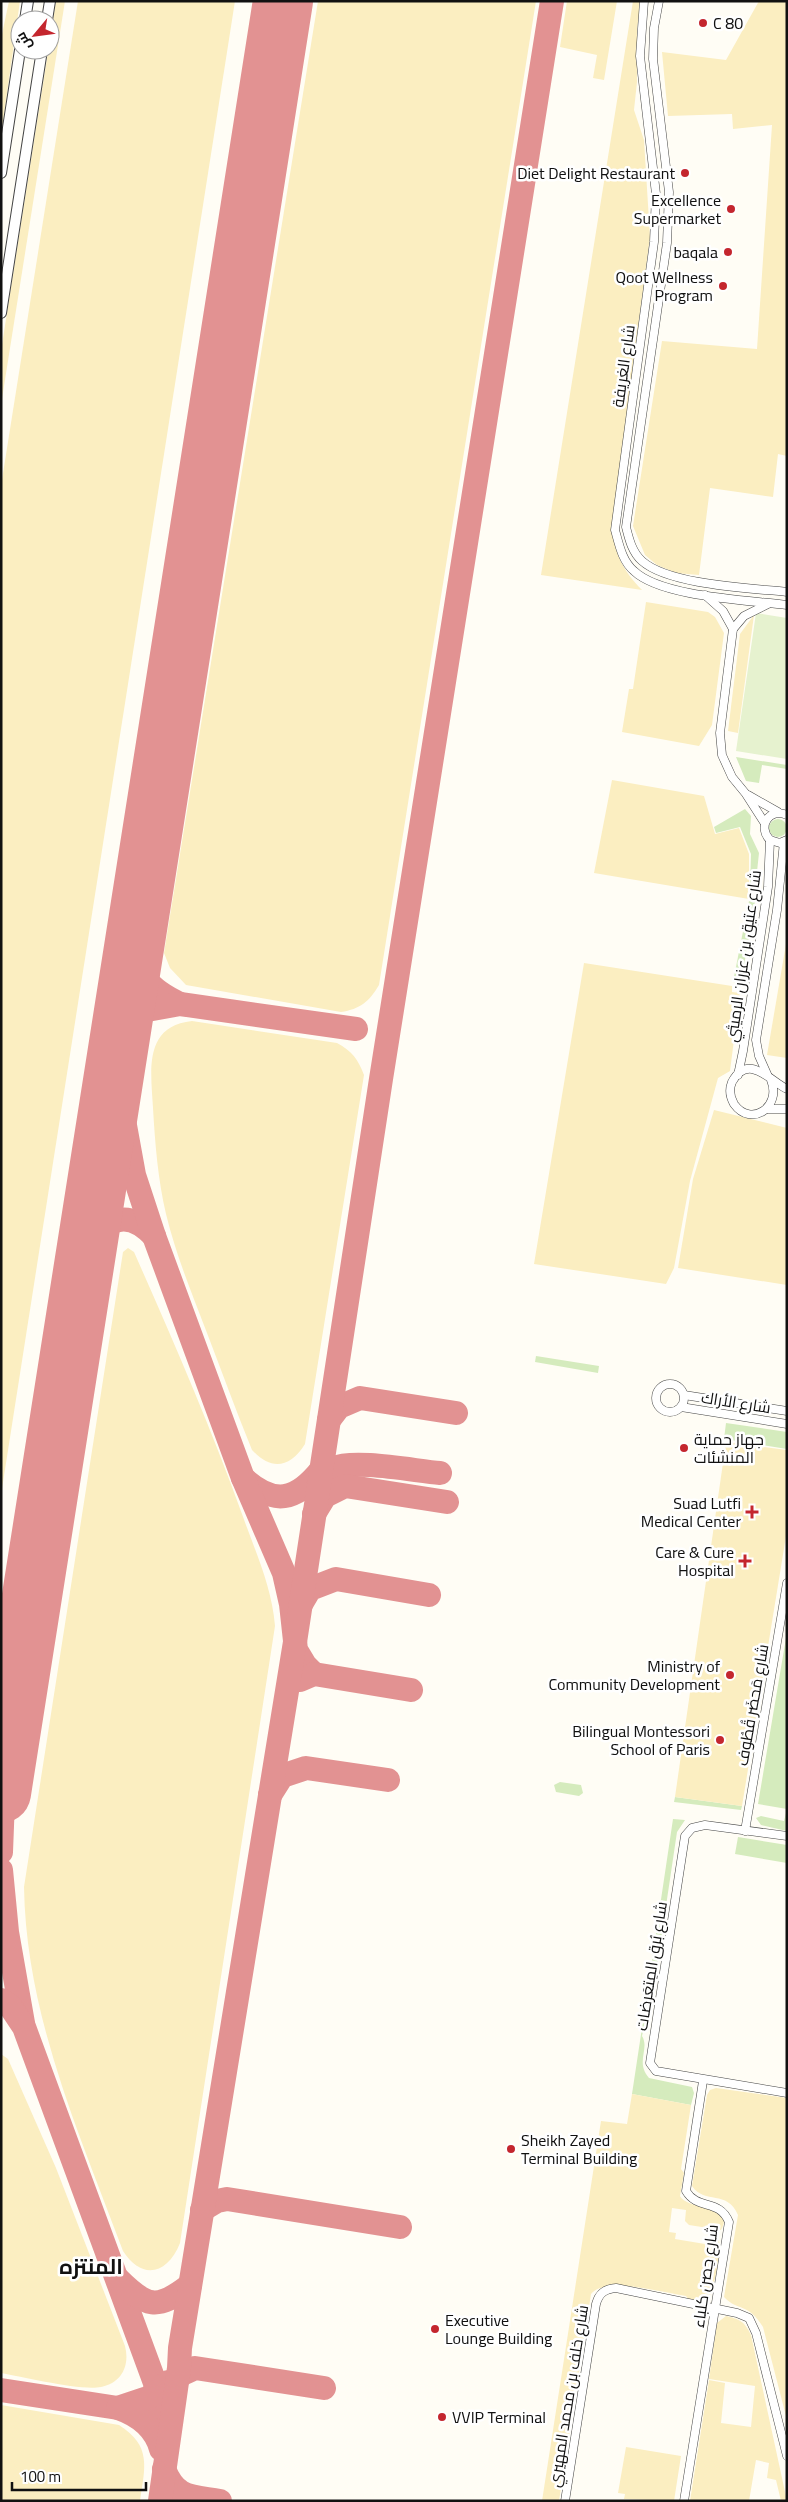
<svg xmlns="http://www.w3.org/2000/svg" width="788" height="2502" viewBox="0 0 788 2502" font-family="Georgia,Cairo,serif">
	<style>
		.green { fill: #d5ebbd }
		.sand { fill: #fbeec1 }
		.pitch { fill: #e6f2cf }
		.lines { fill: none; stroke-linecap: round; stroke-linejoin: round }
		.taxiway { stroke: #e29292; stroke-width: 24 }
		.runway { stroke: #e29292; stroke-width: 60 }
		.minor-casing { stroke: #444; stroke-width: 9 }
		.tertiary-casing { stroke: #444; stroke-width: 12 }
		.minor { stroke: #fff; stroke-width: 8 }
		.tertiary { stroke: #fff; stroke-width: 10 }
		.poi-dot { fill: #c4262e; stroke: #fff; stroke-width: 2 }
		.labels { text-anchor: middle; stroke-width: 5; stroke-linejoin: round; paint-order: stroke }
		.poi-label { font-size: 16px; fill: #111; stroke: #fff; text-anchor: end }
		.street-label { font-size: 16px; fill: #111; stroke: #fff }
		.district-label { font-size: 21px; font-weight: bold; fill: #111; stroke: #fff }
	</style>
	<rect width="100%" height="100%" fill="#fffdf5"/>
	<!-- green -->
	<g class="green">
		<path d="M736 757 787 765V769L762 765 759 783 746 781Z"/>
		<path d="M745 809 751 816 750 834 759 853 755 890H750L751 854 740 827 716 833 714 827Z"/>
		<circle cx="778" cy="828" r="9"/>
		<path d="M749 901 755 902 741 983 733 982Z"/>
		<path d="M536 1356 599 1366 598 1373 535 1362Z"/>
		<path d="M726 1423 787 1432V1449L724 1439Z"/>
		<path d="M787 1632V1831L761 1825 756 1818 761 1816 784 1821 787 1809 758 1804Z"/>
		<path d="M560 1782 581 1785 583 1793 579 1796 556 1792 554 1785Z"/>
		<path d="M675 1797 742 1806 741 1810 674 1802Z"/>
		<path d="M673 1819 685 1820 677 1832 655 1980H649Z"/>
		<path d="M738 1837 787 1845V1863L735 1854Z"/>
		<path d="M645 2008 648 2009 642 2036C650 2049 635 2062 649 2078L692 2087 694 2093 691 2105 632 2094Z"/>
	</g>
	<!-- sand -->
	<g class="sand">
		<path d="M9 1H20L1 136V39Z"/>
		<path d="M56 1H65L1 405V351Z"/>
		<path d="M78 1H235L1 1495V486Z"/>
		<path d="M318 1H536L379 985C369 1002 360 1009 341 1012L186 985 170 968 164 953Z"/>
		<path d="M567 1H617L604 80 593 78 597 55 560 47Z"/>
		<path d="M633 1H642L637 28V82L634 110 644 140 650 237 612 528C616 556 622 569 642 590L541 575Z"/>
		<path d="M759 1H787V456L778 454 773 497 710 488 699 575 676 573 657 565 645 555 633 526 662 341 757 349 772 125 733 129 732 114 668 116 662 52 726 60Z"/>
		<path d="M646 602 708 612 715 617 724 633 712 725 699 746 622 732 629 689H633Z"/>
		<path d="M754 615 738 733 728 731 740 634Z"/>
		<path d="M612 780 704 796 715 834 739 828 749 854V899L594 873Z"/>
		<path d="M786 944H787V1058L767 1055Z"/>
		<path d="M584 963 732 986V992L740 993 730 1071 718 1078 690 1181 674 1268 666 1284 534 1264Z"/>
		<path d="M192 1021 337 1043C352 1051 358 1059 364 1075L305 1444C290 1468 271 1471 252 1450 236 1411 222 1372 207 1333 192 1294 176 1255 166 1214 158 1180 155 1143 153 1108 151 1072 143 1026 192 1021Z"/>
		<path d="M714 1110 787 1128V1285L678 1268 693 1179Z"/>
		<path d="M128 1248 134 1252C172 1338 210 1425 242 1514 255 1551 272 1587 275 1626L180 2243C168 2274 142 2281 123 2251 79 2133 26 2015 24 1887L123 1252Z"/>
		<path d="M726 1442 787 1450V1530L742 1806 675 1797Z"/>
		<path d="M1 2054 8 2059 56 2168 125 2346C130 2365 122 2383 101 2387 81 2391 24 2377 1 2373Z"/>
		<path d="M716 2088 787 2098V2420L763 2327C748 2302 738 2312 724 2297L738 2215C727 2189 705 2205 692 2186L707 2095 710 2090Z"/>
		<path d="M632 2094 691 2105 681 2169 684 2173 680 2196C688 2211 736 2204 721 2230L689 2225 685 2221 686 2210 672 2208 669 2232 676 2233 675 2239 705 2244 706 2237 716 2238 719 2241C721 2251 714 2297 705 2302 700 2304 694 2302 689 2301L686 2296C665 2293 605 2276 591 2294L559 2501H542L601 2121 627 2124Z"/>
		<path d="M726 2316C740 2319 745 2322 751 2335L787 2501H781L776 2480 767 2478 769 2463 756 2460 749 2501H690L709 2380 725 2383 721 2423 751 2427 755 2386 709 2379 717 2323Z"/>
		<path d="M1 2405 119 2425C152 2446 145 2467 140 2501H1Z"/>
		<path d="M626 2447 681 2456 674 2501 624 2499 625 2494 618 2493Z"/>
	</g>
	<!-- pitch -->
	<path class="pitch" d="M756 613 787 618V759L736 751Z"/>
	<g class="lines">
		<!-- taxiway -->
		<g class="taxiway">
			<path d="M136 937C137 975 146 988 180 1004"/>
			<path d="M88 1241C111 1217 129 1210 154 1236"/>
			<path d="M329 1420 339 1407 360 1398 456 1413"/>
			<path d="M243 1478C274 1506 296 1501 321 1470"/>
			<path d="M318 1485C322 1479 327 1472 334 1468 355 1459 415 1471 440 1473"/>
			<path d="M314 1514 325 1496 345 1486 447 1502"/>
			<path d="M300 1606 310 1589 336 1579 429 1595"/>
			<path d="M314 1674 305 1665 296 1650 291 1604 284 1573 243 1478 154 1236 134 1175 124 1120 119 1048 129 1024 137 1016 147 1010 180 1004 356 1029"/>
			<path d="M300 1680 314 1674 411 1690"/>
			<path d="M270 1795 282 1776 306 1768 388 1780"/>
			<path d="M1 1852 4 1773"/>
			<path d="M1 1870 7 1932 23 2023"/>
			<path d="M1 2000 10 2006 24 2027 158 2391 161 2425"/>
			<path d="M202 2210 217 2201 227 2199 400 2227"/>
			<path d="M118 2279C146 2307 157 2311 190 2285"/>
			<path d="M177 2379 182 2374 195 2368 324 2388"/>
			<path d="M1 2390 118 2408"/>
			<path d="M161 2449C155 2427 138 2415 118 2408L148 2398 168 2382"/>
			<path d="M164 2469C176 2499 191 2496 220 2501"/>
			<path d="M160 2501 179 2368 180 2348 295 1642 381 1079 552 1"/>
		</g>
		<!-- runway -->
		<path class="runway" d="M1 1793 283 1"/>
		<!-- minor casing -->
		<g class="minor-casing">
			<g id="minor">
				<path d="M644 1 640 56 656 194 654 242 615 530C619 544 622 561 634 571 661 597 748 600 787 605"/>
				<path d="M659 1 654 28 653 59 669 192 667 243 626 527C629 539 632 552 642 561 669 585 750 588 787 592"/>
				<path d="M705 595 723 611 733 629"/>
				<path d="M748 795 778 812"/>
				<path d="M787 815C769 807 757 827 770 840L780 843 787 840"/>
				<path d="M764 822 746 794 732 777 722 755 720 733 733 629 744 616 768 604"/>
				<path d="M767 1074 759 1056 756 1040 777 910 784 842"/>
				<path d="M738 1075 743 1051 768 887 770 840"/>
				<path d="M771 1080C782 1107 751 1128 734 1104 730 1097 729 1089 732 1082 748 1052 770 1081 787 1089"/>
				<path d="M767 1109H787"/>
				<circle cx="670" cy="1398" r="14"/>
				<path d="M684 1395 787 1411"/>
				<path d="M681 1407 787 1424"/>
				<path d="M745 1831 787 1583"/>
				<path d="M787 1836 705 1825 692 1828 685 1836 650 2063 656 2071 787 2093"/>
				<path d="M565 2501 596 2304C599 2293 605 2289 616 2288L737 2313 749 2318 756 2333 787 2456"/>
				<path d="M684 2501 729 2222C719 2198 698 2211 686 2191L703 2081"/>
			</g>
		</g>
		<!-- tertiary casing -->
		<g class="tertiary-casing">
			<g id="tertiary">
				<path d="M25 20 28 1"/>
				<path d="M47 20 50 1"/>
				<path d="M1 173 20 50"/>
				<path d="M1 313 42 50"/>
			</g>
		</g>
		<!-- minor -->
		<use href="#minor" class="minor"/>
		<!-- tertiary -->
		<use href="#tertiary" class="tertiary"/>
	</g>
	<!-- markers -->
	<g class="poi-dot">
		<circle cx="703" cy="23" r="5"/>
		<circle cx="685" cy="173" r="5"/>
		<circle cx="731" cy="209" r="5"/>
		<circle cx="728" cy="252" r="5"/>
		<circle cx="723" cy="286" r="5"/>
		<circle cx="684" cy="1448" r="5"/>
		<path d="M749.5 1504.5h5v5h5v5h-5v5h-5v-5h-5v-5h5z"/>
		<path d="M742.5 1553.5h5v5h5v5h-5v5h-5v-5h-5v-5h5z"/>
		<circle cx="730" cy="1675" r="5"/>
		<circle cx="720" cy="1740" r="5"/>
		<circle cx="511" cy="2149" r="5"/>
		<circle cx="435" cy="2329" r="5"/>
		<circle cx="442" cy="2417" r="5"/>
	</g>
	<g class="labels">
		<!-- poi labels -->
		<g class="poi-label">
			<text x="713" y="29" text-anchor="start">C 80</text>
			<text x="675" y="179">Diet Delight Restaurant</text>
			<text x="721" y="206">Excellence<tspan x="721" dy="18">Supermarket</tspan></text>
			<text x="718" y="258">baqala</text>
			<text x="713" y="283">Qoot Wellness<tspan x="713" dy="18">Program</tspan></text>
			<text x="694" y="1445" text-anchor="start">جهاز حماية<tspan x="694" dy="18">المنشئات</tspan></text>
			<text x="741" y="1509">Suad Lutfi<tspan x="741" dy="18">Medical Center</tspan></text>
			<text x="734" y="1558">Care &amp; Cure<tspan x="734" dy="18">Hospital</tspan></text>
			<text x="720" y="1672">Ministry of<tspan x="720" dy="18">Community Development</tspan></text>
			<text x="710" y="1737">Bilingual Montessori<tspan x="710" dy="18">School of Paris</tspan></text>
			<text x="521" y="2146" text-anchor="start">Sheikh Zayed<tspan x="521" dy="18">Terminal Building</tspan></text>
			<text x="445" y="2326" text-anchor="start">Executive<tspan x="445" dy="18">Lounge Building</tspan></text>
			<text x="452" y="2423" text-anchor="start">VVIP Terminal</text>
		</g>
		<!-- street labels -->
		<g class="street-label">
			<text transform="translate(623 366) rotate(-82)" y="6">شارع الغريفة</text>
			<text transform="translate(743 956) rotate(-82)" y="6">شارع عتيق بن عزران الرميثي</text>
			<text transform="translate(736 1402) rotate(9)" y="6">شارع الأراك</text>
			<text transform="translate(752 1705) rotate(-80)" y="6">شارع مَحضَر قُطُوف</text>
			<text transform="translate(651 1966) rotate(-81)" y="6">شارع بُرق المِتعَرضات</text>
			<text transform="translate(705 2276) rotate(-82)" y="6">شارع حِصن كلباء</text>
			<text transform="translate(568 2396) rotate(-81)" y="6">شارع خلف بن محمد المهيري</text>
		</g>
		<!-- district labels -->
		<g class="district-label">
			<text x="91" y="2274">المنتزه</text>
		</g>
	</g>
	<!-- border -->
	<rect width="788" height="2502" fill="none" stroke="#111111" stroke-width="5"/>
	<!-- north arrow -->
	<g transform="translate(35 35) rotate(241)"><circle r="24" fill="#ffffff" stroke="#a0a0a0"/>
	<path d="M0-4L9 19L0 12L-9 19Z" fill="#c4262e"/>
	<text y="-8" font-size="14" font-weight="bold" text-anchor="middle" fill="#111111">ش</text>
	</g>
	<!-- scale -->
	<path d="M12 2482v8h134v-8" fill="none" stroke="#111111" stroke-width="2.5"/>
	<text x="20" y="2482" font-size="15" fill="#111111" stroke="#ffffff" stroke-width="4" paint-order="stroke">100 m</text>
</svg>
